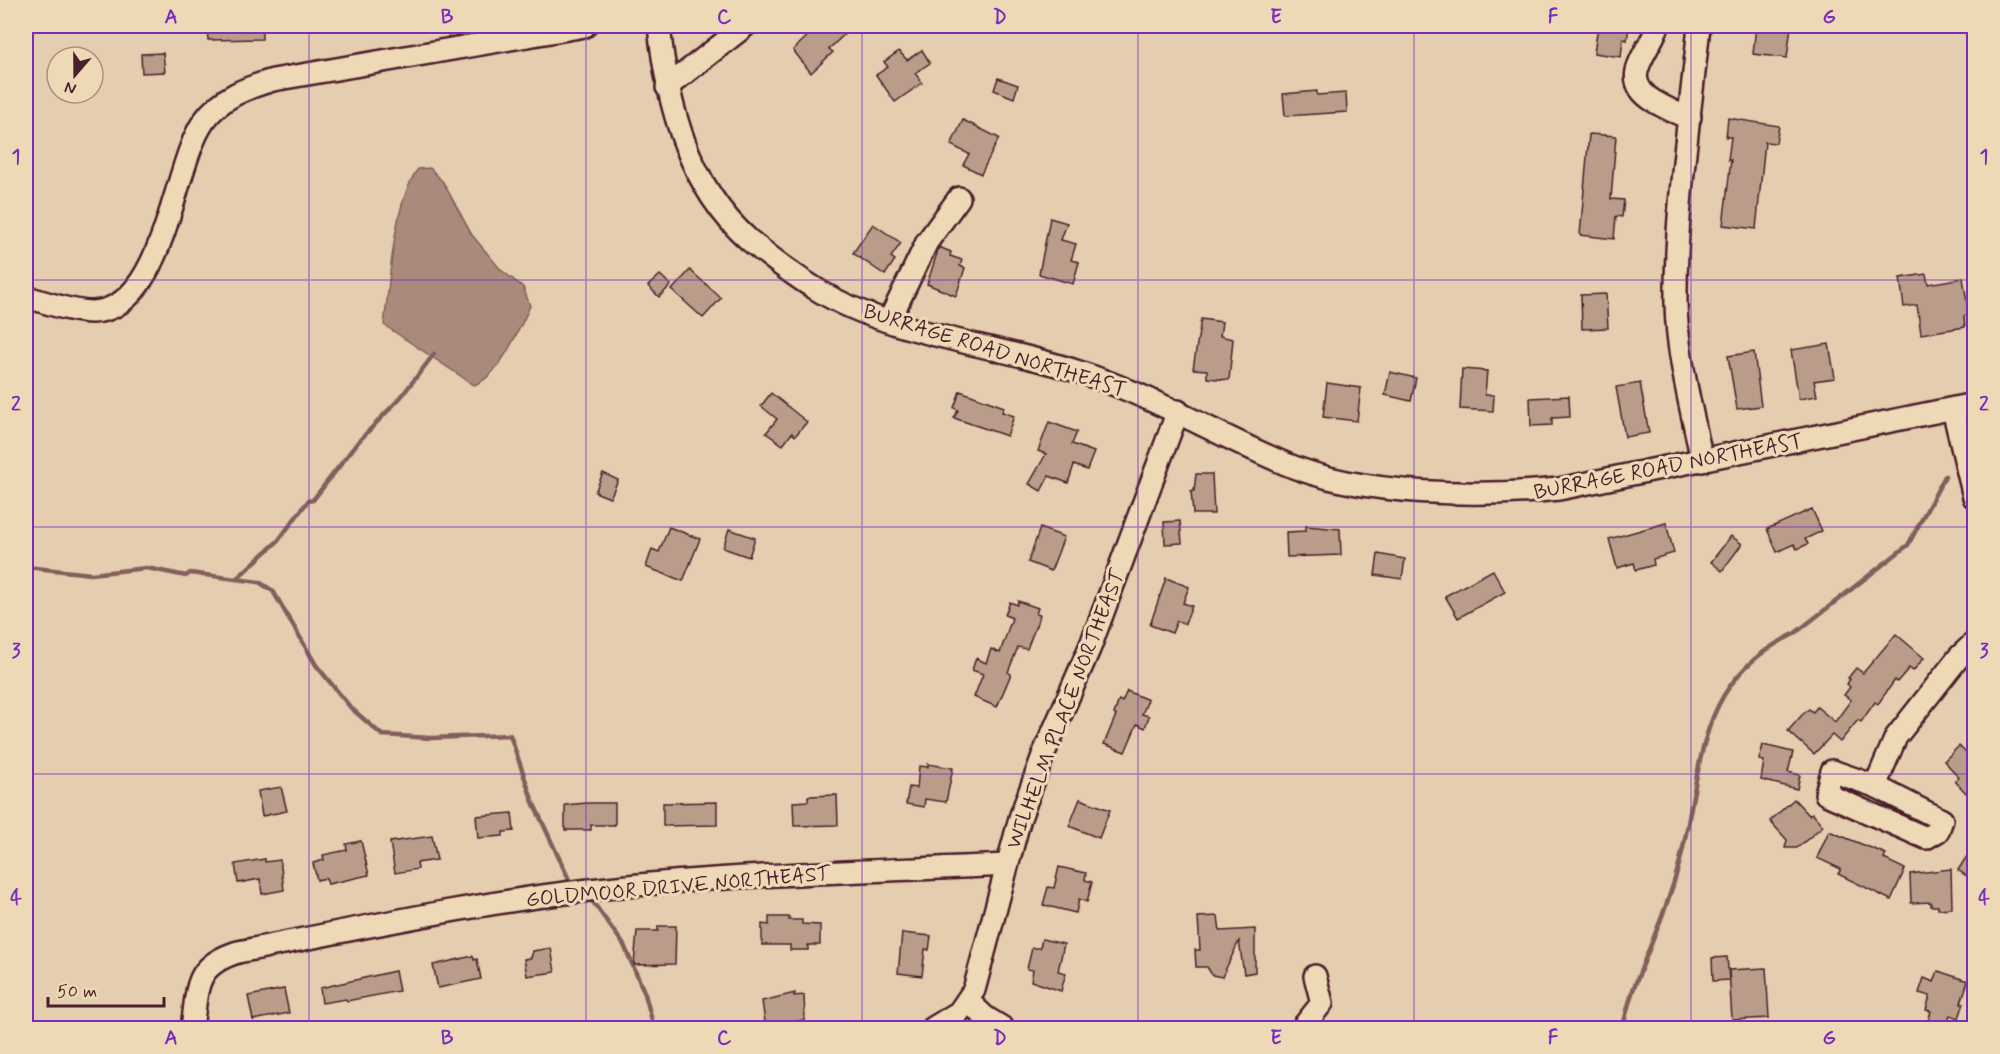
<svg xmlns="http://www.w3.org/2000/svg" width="2000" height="1054" viewBox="0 0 2000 1054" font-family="Mynerve,sans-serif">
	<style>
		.water { fill: #a98a7c; stroke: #835f5c; stroke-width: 1.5 }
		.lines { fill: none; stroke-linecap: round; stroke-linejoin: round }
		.stream { stroke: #835f5c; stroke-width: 4.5 }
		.building { fill: #b99d8a; stroke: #4a1f2b; stroke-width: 1.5 }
		.minor-casing { stroke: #4a1f2b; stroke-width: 26 }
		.minor { stroke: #eed9b7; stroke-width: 21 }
		.grid { fill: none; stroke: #7b2cbf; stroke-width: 1.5; stroke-opacity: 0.55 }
		.labels { text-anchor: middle; stroke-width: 6; stroke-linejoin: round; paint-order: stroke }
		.street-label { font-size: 21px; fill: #4a1f2b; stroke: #eed9b7 }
		.neatline { fill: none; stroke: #7b2cbf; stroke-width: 2 }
		.grid-label { font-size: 20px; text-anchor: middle; font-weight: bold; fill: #7b2cbf }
	</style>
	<rect width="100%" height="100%" fill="#e4ceaf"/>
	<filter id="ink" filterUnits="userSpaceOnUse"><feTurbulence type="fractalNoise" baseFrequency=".0167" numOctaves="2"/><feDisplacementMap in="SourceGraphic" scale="12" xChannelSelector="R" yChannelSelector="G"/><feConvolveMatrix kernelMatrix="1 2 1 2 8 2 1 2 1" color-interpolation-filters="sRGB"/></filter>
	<g filter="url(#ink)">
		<!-- water -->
		<path class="water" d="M430 168 443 182 472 235 501 270 523 287 530 306C519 329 500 376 474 385L384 325C390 282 393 202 418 169Z"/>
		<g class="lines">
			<!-- stream -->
			<g class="stream">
				<path d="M26 567 91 574 147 568 186 576 190 573 259 582 273 591 316 665 351 708 382 735 431 738 510 735 533 802 571 884"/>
				<path d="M236 579 278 541 308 501 313 500 358 442 401 397 434 354"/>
				<path d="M590 898 624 945 645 994 654 1028"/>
				<path d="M1622 1028C1627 1014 1629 999 1635 985 1652 940 1673 895 1683 848 1703 758 1699 679 1794 634L1908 545 1945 476"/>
			</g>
		</g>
		<!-- building -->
		<g class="building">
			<path d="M207 26H262V39L208 40Z"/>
			<path d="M818 26H853L829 49 833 52 811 73 793 50Z"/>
			<path d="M1598 26H1629L1627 40 1623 39 1621 57 1594 53Z"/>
			<path d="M1756 26H1791L1787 58 1753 54Z"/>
			<path d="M922 50 930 63 915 73 922 83 895 102 876 75 888 67 884 62 899 51 907 60Z"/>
			<path d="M163 53 165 72 142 73 141 54Z"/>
			<path d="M998 78 1018 85 1014 98 994 90Z"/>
			<path d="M1317 91V95L1346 93 1347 112 1285 116 1283 94Z"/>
			<path d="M1728 118 1779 126 1776 143 1765 142 1756 229 1723 225 1731 160H1728L1731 137H1726Z"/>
			<path d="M963 120 999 138 981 174 963 165 969 154 951 145Z"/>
			<path d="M1589 134 1616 136 1611 199 1624 200 1622 217 1616 216 1614 239 1580 235Z"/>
			<path d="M1050 218 1067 223 1061 240 1076 244 1071 260 1079 262 1073 284 1039 274Z"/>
			<path d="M873 224 901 243 891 257 895 260 885 275 853 253Z"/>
			<path d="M939 247 951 252 950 256 962 260 960 266 965 268 956 296 927 284Z"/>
			<path d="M690 270 721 298 703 318 672 290Z"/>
			<path d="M1926 274 1928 284 1963 278 1969 315 1964 316 1965 327 1921 334 1917 305 1904 307 1900 278Z"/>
			<path d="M660 275 671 285 659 297 648 286Z"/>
			<path d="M1606 294 1608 328 1582 329 1581 295Z"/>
			<path d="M1201 319 1222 322 1220 336 1233 339 1229 380 1207 378V370L1193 369Z"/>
			<path d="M1829 344 1835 378 1814 381 1817 396 1799 399 1791 350Z"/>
			<path d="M1754 352 1761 406 1737 409 1728 356Z"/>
			<path d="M1462 369 1487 371 1485 395H1494L1493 411 1460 409Z"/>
			<path d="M1390 372 1416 378 1411 401 1385 395Z"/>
			<path d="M1327 383 1361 388 1357 421 1323 417Z"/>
			<path d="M1640 383 1649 433 1625 437 1616 387Z"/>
			<path d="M960 391 1004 407 1002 412 1014 416 1007 436 954 418 958 410 954 408Z"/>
			<path d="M771 393 807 422 795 436 792 433 783 445 766 433 777 419 761 406Z"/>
			<path d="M1569 396 1570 417 1552 418V425L1531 426 1530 398Z"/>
			<path d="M1049 422 1077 432 1072 444 1094 452 1087 470 1074 465 1068 483 1049 476 1041 491 1029 484 1046 454 1038 451Z"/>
			<path d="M603 473 618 480 610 498 595 492Z"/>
			<path d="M1196 474H1212L1214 514H1193L1191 491H1194Z"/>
			<path d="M1812 509 1822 531 1805 539 1808 544 1797 549 1794 544 1777 552 1767 529Z"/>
			<path d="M1180 521 1182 543 1165 544 1164 522Z"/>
			<path d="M1666 523 1674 553 1653 559 1654 565 1636 570 1634 563 1617 568 1609 539Z"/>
			<path d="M1306 526 1340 529 1341 555 1287 557 1286 532 1306 531Z"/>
			<path d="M669 527 700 539 683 581 646 567 652 549 659 552Z"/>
			<path d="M1040 528 1064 537 1051 571 1028 562Z"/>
			<path d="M729 529 755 538 749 557 723 548Z"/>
			<path d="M1731 536 1742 544 1722 571 1711 562Z"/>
			<path d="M1378 554 1405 559 1402 579 1375 575Z"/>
			<path d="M1493 570 1505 592 1458 618 1445 596Z"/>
			<path d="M1166 578 1189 587 1183 603 1192 606 1185 624 1177 621 1172 633 1150 625Z"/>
			<path d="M1018 601 1038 608 1036 614 1040 615 1027 649 1018 647 1008 672 1011 674 997 707 974 697 983 674 972 670 976 658 986 663 991 649 1000 653 1012 618 1005 615 1010 602 1017 605Z"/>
			<path d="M1896 634 1924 658 1913 671 1909 668 1897 682 1895 680 1878 704 1875 702 1861 722 1858 720 1840 742 1832 735 1814 754 1788 731 1802 715 1809 709 1813 712 1817 707 1835 722 1851 700 1844 695 1850 687 1847 684 1850 679 1848 678 1856 668 1863 673Z"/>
			<path d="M1127 691 1148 700 1142 714 1149 716 1145 728 1137 724 1125 752 1104 744 1116 715 1114 714 1119 700 1122 702Z"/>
			<path d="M1974 744V785L1966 793 1955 781 1959 777 1944 761 1959 746 1966 753Z"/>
			<path d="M1763 745 1793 752 1788 772 1800 775 1797 789 1761 780 1764 761 1759 760Z"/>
			<path d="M928 764 953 768 946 802 925 799 924 807 906 804 909 787 917 788 919 766 928 767Z"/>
			<path d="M281 787 287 811 262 816 258 791Z"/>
			<path d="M837 795 838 825 794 826 793 802 808 801V796Z"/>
			<path d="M1080 799 1110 810 1099 838 1069 826Z"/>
			<path d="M1794 799 1809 815 1812 813 1823 826 1797 848H1785L1787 840 1770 821Z"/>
			<path d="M717 802V825L663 826V803Z"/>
			<path d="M587 803H615V825H591V830H565V805Z"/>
			<path d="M512 813 514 831 503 832V836L478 838 476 816Z"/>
			<path d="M1829 831 1886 854 1884 859 1905 869 1891 900 1838 874 1841 869 1817 858Z"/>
			<path d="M432 836 437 860 417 863 418 869 395 873 390 842Z"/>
			<path d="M361 841 369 875 328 884 326 878 317 880 313 863 324 860 323 855 347 850 346 844Z"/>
			<path d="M1974 845V881L1958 870Z"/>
			<path d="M265 859V862L280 860 284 890 262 894 260 879 238 883 235 864Z"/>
			<path d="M1059 867 1086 873 1085 880 1092 882 1087 902 1079 899 1076 913 1043 905 1048 887 1054 888Z"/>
			<path d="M1951 869 1952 908 1938 909V906H1931V902L1911 903 1910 874Z"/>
			<path d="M1218 916 1220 931 1255 929V972L1244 974 1239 941 1222 977 1212 975 1207 967H1196L1195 950H1200L1198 917Z"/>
			<path d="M769 917H789V920H802V924L820 925V945H808V950H790V945H762V924L769 925Z"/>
			<path d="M658 926H676L675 964 634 965 637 931H658Z"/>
			<path d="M902 933 931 936 929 950 925 949 922 976 898 973Z"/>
			<path d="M1042 939 1064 944 1058 971 1066 973 1061 991 1031 981 1033 970 1027 969 1032 948H1040Z"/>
			<path d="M551 948 555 972 527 976 524 959 531 958 533 951Z"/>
			<path d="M473 956 474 960 477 959 481 979 438 988 433 965Z"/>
			<path d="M1727 957 1729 980 1713 981 1712 958Z"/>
			<path d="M1766 968 1769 1018 1732 1020 1729 970Z"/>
			<path d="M395 971 399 991 347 1001 346 999 322 1003 320 988Z"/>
			<path d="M1938 971 1968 981 1961 1003H1964L1959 1018 1950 1015 1946 1029H1926L1931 1011 1926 1010 1930 996 1919 993 1924 978 1934 982Z"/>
			<path d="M284 989 289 1013 253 1020 248 996Z"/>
			<path d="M795 993 794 996 804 995 805 1020 784 1023 785 1029H766L762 1001Z"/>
		</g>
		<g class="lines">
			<!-- minor casing -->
			<g class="minor-casing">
				<g id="minor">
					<path d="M659 26C667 103 688 186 749 240 770 257 793 275 816 289 890 335 996 344 1079 372 1154 396 1215 434 1286 464 1362 496 1479 497 1559 489L1974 404"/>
					<path d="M1658 26C1647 56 1617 79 1655 102 1667 108 1677 115 1690 117"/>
					<path d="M1699 26C1690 117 1675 211 1676 304 1677 356 1692 410 1702 461"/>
					<path d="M667 87 745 26"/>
					<path d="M26 297C46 302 71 312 92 312 165 311 172 166 204 121 221 97 246 88 273 80L585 26"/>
					<path d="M889 321 927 242 959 198"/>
					<path d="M1953 409 1974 497"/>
					<path d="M1832 771 1875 786 1942 820 1938 831 1926 838 1826 794Z"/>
					<path d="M1875 786 1896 737 1959 657 1974 643"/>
					<path d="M968 1001 985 1017 1003 1028"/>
					<path d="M192 1028C198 988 193 966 238 952 351 930 466 905 581 891 722 874 864 872 1006 865"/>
					<path d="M933 1028 959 1012 974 990 1020 818 1044 753 1090 647 1178 411"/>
					<path d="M1302 1028 1322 1003 1315 976"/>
				</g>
			</g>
			<!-- minor -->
			<use href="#minor" class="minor"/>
		</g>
	</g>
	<!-- grid -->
	<path class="grid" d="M309 26V1028M586 26V1028M862 26V1028M1138 26V1028M1414 26V1028M1691 26V1028M26 280H1974M26 527H1974M26 774H1974"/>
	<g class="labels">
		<!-- street labels -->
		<g class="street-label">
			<text transform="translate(995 350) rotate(17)" y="7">BURRAGE ROAD NORTHEAST</text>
			<text transform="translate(1668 466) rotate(-11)" y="7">BURRAGE ROAD NORTHEAST</text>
			<text transform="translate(1065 709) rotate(-69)" y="7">WILHELM PLACE NORTHEAST</text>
			<text transform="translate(678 886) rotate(-5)" y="7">GOLDMOOR DRIVE NORTHEAST</text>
		</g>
	</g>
	<!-- margin -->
	<rect width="2000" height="1054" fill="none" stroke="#eed9b7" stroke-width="66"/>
	<!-- north arrow -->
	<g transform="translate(75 75) rotate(200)"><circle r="28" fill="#eed9b7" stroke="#ac8f7f" stroke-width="1.5"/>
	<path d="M0-4.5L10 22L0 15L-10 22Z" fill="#4a1f2b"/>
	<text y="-9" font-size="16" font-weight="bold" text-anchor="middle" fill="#4a1f2b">N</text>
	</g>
	<!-- scale -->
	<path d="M48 997v9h116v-9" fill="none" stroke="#4a1f2b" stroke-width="3"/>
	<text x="57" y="997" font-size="18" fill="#4a1f2b" stroke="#eed9b7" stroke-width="4.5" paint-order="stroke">50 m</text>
	<rect x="33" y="33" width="1934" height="988" class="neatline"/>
	<g class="grid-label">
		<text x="171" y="23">A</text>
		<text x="447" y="23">B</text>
		<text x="724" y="23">C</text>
		<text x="1000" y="23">D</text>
		<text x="1276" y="23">E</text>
		<text x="1553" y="23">F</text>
		<text x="1829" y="23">G</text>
		<text x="16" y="163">1</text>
		<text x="1984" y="163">1</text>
		<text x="16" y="410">2</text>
		<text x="1984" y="410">2</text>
		<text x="16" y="657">3</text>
		<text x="1984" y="657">3</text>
		<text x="16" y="904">4</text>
		<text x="1984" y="904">4</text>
		<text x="171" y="1044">A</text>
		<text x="447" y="1044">B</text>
		<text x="724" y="1044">C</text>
		<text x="1000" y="1044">D</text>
		<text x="1276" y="1044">E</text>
		<text x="1553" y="1044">F</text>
		<text x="1829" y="1044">G</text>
	</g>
</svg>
